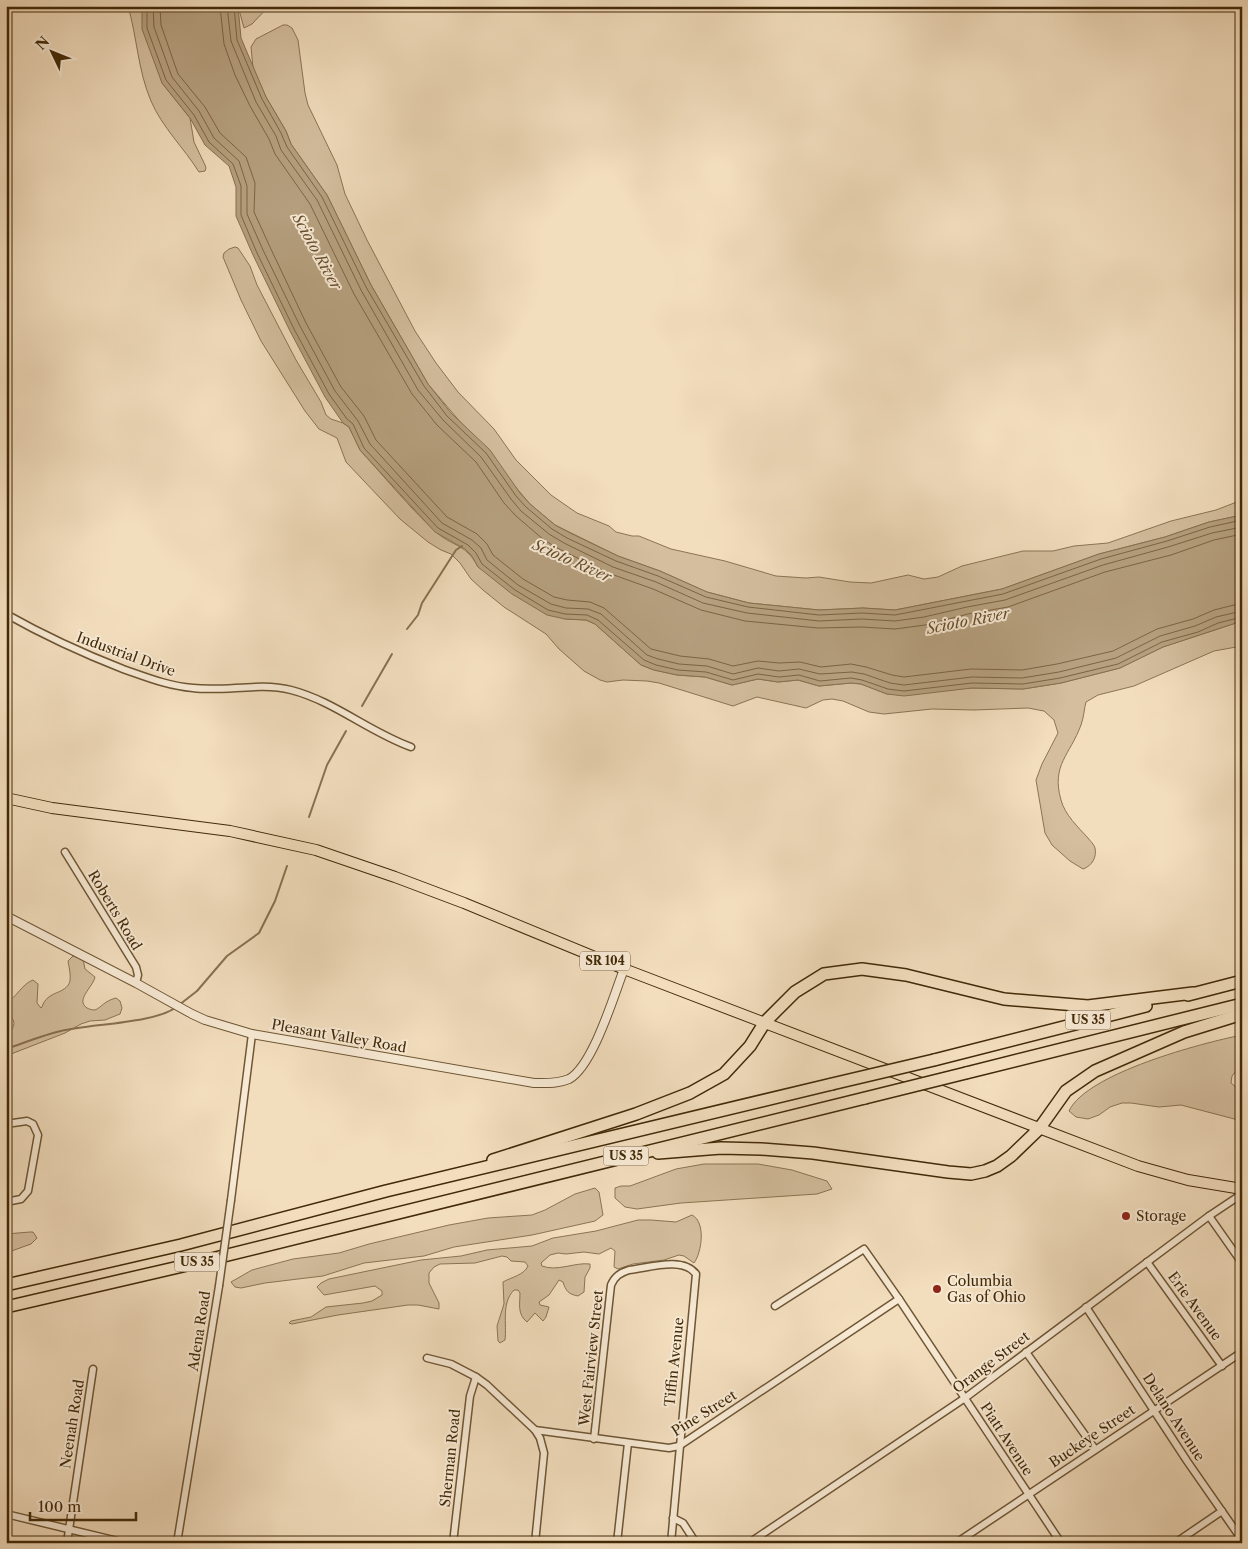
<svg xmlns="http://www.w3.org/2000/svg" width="1248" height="1549" viewBox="0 0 1248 1549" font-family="'Libre Caslon Text',serif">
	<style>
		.green { fill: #d4be9e; stroke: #8b7452 }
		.water { fill: #b6a07f; stroke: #88704f }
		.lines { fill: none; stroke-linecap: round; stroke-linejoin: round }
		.shore { stroke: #7c6443; stroke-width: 1 }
		.stream { stroke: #88704f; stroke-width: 2 }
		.minor-casing { stroke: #6e5634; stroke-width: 9 }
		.tertiary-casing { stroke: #6e5634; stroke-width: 10 }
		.primary-casing { stroke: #422907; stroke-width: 12 }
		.motorway-casing { stroke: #422907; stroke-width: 14 }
		.minor { stroke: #f7e9d4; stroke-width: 6 }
		.tertiary { stroke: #f7e9d4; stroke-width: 8 }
		.primary { stroke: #f2ddbd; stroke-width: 10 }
		.motorway { stroke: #f2ddbd; stroke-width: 11 }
		.minor-bridge-casing { stroke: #6e5634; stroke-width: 9; stroke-linecap: butt }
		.motorway-bridge-casing { stroke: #422907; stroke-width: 14; stroke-linecap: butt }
		.minor-bridge { stroke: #f7e9d4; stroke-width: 6 }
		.motorway-bridge { stroke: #f2ddbd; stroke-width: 11 }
		.poi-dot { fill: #8f2418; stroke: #f7e9d4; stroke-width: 2 }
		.labels { text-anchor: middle; stroke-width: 4; stroke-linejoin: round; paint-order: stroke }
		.shield { fill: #f7e9d4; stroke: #786344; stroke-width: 1 }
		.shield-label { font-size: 12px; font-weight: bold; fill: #422907 }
		.street-label { font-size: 14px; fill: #422907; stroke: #f7e9d4 }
		.poi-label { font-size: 14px; fill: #422907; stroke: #f7e9d4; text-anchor: start }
		.water-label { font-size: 15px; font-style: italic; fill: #654d2b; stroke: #f7e9d4 }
	</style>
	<rect width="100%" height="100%" fill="#f2ddbd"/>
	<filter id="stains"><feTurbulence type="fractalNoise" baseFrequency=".004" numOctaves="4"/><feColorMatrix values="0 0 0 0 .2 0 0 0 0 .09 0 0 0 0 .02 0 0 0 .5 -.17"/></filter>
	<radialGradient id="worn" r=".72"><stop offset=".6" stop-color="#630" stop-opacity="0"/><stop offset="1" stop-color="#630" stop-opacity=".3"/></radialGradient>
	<!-- green -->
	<g class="green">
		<path d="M128 6H142V10L162 83 190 118 194 142 205 165 206 168 205 171 199 172C184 148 162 127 151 101 138 71 137 37 128 6Z"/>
		<path d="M238 6H269L252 24 244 28Z"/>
		<path d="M283 25H287L292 28 298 40 305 93 308 105 337 165 345 194 367 240 415 331 436 363 458 392 494 429 516 460 551 495 577 513 609 526 616 532 632 536H639L671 549 725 561 776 576 806 578 819 577 850 582 871 583 908 575 924 579 938 577 962 566 1023 551H1053L1074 546 1108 543 1171 521 1216 510 1242 500V515L1209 522 1165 537 1099 554 1002 589 895 610 863 608 819 610 749 603 707 592 660 571 618 556 555 525 530 504 428 384 371 285 327 195 291 144 286 131 266 97 253 68 251 47 256 39Z"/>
		<path d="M235 247 238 248 250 266 257 285 296 360 321 402 326 415 331 419 343 423 349 427 360 450 367 458C389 482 410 508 434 530 451 547 465 542 478 567L565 619 586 620 595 624 641 665 654 670 677 675 705 677 732 685 758 679 778 682 798 680 819 686 851 683 861 684 887 694 972 688 1023 689 1061 683 1120 668 1163 647 1242 621V646L1214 651 1134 686 1098 695 1086 702C1084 709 1084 717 1081 725 1070 755 1051 765 1061 800 1065 815 1078 827 1088 838 1090 841 1094 844 1095 848 1097 857 1092 866 1083 869L1070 861 1052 845 1045 833 1036 780 1042 764 1058 733 1054 720 1044 711 1028 708 974 710 932 709 884 714 869 712 843 701 832 699 823 700 806 708 757 697 733 706 659 683 647 681 623 680 607 682 600 680 584 671 559 649 546 634 504 607 483 590 471 579 460 563 451 554 441 550 428 542 400 519 346 462 337 438 319 429 305 411 261 341 241 300 223 257 224 253 229 249Z"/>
		<path d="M73 956 83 959 85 969 95 977C93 987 75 1000 87 1008 89 1009 92 1010 95 1010 102 1007 104 1001 116 998L120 1001 122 1008 120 1014 105 1020 90 1021 81 1024 65 1033 6 1056V1035C16 1028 17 1019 6 1013V1003C17 997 22 984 33 980L38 984 37 1003 41 1008 42 1007C47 990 66 995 70 981 71 975 69 967 68 961Z"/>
		<path d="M1242 1035V1069H1238L1232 1076 1231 1083 1242 1092V1121L1181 1105 1159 1107 1131 1103H1122L1110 1107 1099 1115 1088 1119 1076 1117 1069 1111C1087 1073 1202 1043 1242 1035Z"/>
		<path d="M704 1164H758L792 1170 827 1181 832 1189 817 1194 681 1203 637 1209 625 1207 615 1198V1188L621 1186H630L676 1169Z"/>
		<path d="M595 1188 599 1192 603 1215 595 1221 532 1235 454 1247 424 1256 364 1263 323 1276 265 1283 241 1288 235 1287 231 1282 252 1270 293 1259 339 1253 369 1244 449 1225 488 1218 532 1215 545 1210 575 1194Z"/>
		<path d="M692 1215C706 1222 702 1252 694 1263L684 1256 679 1255 664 1260 633 1264 618 1269 614 1267 615 1251 611 1248 599 1254 584 1252 566 1254 558 1253 550 1255 541 1263 542 1266C557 1272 575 1262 590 1264V1268L585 1277 584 1292 578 1296C568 1294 566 1291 563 1282L559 1280 549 1295 539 1302 540 1305 549 1307 546 1317 543 1321 535 1313 527 1322C517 1314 520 1304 520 1293L518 1290H514C501 1303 507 1324 505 1340L500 1343 498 1341 497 1326 504 1304 503 1282C512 1277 524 1275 528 1266L525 1262 511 1261 507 1257 502 1256 475 1263 440 1264 434 1267 429 1273V1283L439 1303V1309L418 1305H408L338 1315 292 1324 289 1323 291 1321 311 1317 326 1307 363 1303 372 1301 382 1295V1291L375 1286 324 1295 317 1287 321 1283 329 1279 421 1260 461 1256 487 1250 532 1246 553 1238 596 1231 638 1220H651L676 1222Z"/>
		<path d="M30 1232H33L37 1238 31 1244 6 1253V1234Z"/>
	</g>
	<!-- water -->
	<path class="water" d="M142 6H238L241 38 266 97 286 131 291 144 327 195 371 285 428 384 451 413 490 450 520 493 530 504 555 525 570 533 618 556 660 571 707 592 749 603 819 610 863 608 895 610 1002 589 1099 554 1165 537 1209 522 1242 515V621L1163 647 1120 668 1061 683 1023 689 972 688 904 696 887 694 861 684 851 683 819 686 798 680 778 682 758 679 732 685 705 677 677 675 654 670 641 665 595 624 586 620 565 619 547 615 512 594 478 567 472 556 465 549 435 532 360 450 349 427 343 423 325 397 290 331 253 255 236 216V187L229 166 205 145 190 118 162 83 142 29Z"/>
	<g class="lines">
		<!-- shore -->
		<g class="shore">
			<path d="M147 6V28L166 80 194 115 209 142 233 164 241 186V215L257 253 294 329 329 394 347 419 353 424 364 448 438 528 468 545 476 553 482 564 515 590 548 610 565 614 587 615 598 620 644 660 656 665 678 670 706 672 733 680 758 674 779 677 799 675 820 681 851 678 862 680 888 689 904 691 972 683 1023 684 1060 678 1118 664 1162 642 1198 632 1218 623 1242 617"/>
			<path d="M153 6 154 27 172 77 199 111 214 138 239 161 247 186V214L263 250 300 326 335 391 358 421 370 444 442 523 472 540 481 548 487 560 518 585 551 604 566 608 588 609 601 614 647 655 658 659 679 664 707 666 733 674 758 668 779 671 799 669 820 674 852 672 864 674 890 683 904 685 972 677 1022 678 1059 672 1116 658 1160 636 1195 626 1216 617 1242 611"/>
			<path d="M160 6 161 25 178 74 205 107 220 133 246 157 255 183 254 212 270 247 306 323 341 387 364 416 376 440 447 517 477 534 487 544 493 555 523 579 554 597 567 600 590 602 604 608 651 649 680 656 709 659 733 666 758 661 779 663 800 662 821 667 851 664 866 667 892 675 904 677 971 669 1022 670 1057 664 1113 651 1157 629 1193 619 1214 610 1242 603"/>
			<path d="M220 6 224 44 235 75 250 106 269 139 275 154 310 204 354 294 412 394 437 425 476 462 504 503 516 516 544 540 561 550 611 574 653 589 701 610 745 621 818 628 862 627 895 629 925 625 968 614 1008 607 1105 572 1171 555 1214 540 1242 534"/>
			<path d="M227 6 231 41 256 102 276 136 281 150 317 200 361 290 418 390 443 420 481 457 511 499 521 511 549 534 564 543 613 567 656 582 703 603 747 613 819 621 862 619 895 621 924 617 967 607 1005 600 1103 565 1168 547 1212 533 1242 527"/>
			<path d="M234 6 237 40 262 99 281 133 287 147 322 197 366 287 424 386 447 416 486 453 516 496 526 507 552 529 567 538 616 561 658 576 706 597 748 607 819 615 862 613 895 615 1003 594 1101 559 1167 541 1210 527 1242 520"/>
		</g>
		<!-- stream -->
		<g class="stream">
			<path d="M407 629 418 615 422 603 456 550 462 546"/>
			<path d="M362 706 392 654"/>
			<path d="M309 817 327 765 346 731"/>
			<path d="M179 1005 197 991 227 956 259 933 275 901 287 866"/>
			<path d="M6 1049C24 1043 43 1035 61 1031 90 1024 154 1023 175 1008"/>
		</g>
		<!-- minor casing -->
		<g class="minor-casing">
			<g id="minor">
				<path d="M6 614C45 636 82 653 123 669 146 677 168 686 193 688 226 692 258 682 291 690 334 701 369 732 411 747"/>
				<path d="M65 852 136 967 138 975 136 983"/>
				<path d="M6 1124 27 1121 33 1124 38 1135 28 1191 21 1199 6 1202"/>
				<path d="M231 1200 252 1034"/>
				<path d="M1209 1216 1242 1263"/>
				<path d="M1147 1262 1222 1366"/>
				<path d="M775 1306 864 1249 899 1299 1061 1543"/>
				<path d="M1086 1307 1187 1461 1242 1540"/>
				<path d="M1026 1352 1095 1449"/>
				<path d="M427 1358 451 1364 476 1377 487 1385 535 1430 669 1448 679 1446 899 1299"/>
				<path d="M535 1430 540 1438 544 1453 535 1543"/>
				<path d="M594 1439 611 1285C615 1276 620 1273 629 1270 648 1268 683 1256 696 1274L671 1543"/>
				<path d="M6 1514 126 1543"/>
				<path d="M673 1518 683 1523 696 1543"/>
				<path d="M67 1543 93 1369"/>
				<path d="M177 1543 219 1286"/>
				<path d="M453 1543 470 1396 476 1377"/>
				<path d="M617 1543 628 1443"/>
				<path d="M749 1543 965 1398 1209 1216 1242 1194"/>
				<path d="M956 1543 1242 1352"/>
				<path d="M1175 1543 1222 1511"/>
			</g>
		</g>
		<!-- tertiary casing -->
		<g class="tertiary-casing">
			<path id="tertiary" d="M6 916 136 983 192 1014 205 1020 252 1034 534 1083C545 1083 558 1084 569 1079 593 1066 614 995 624 969"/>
		</g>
		<!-- primary casing -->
		<g class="primary-casing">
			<path id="primary" d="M6 798 52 808 230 831 316 850 395 877 464 903 624 969 1138 1166 1188 1180 1242 1189"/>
		</g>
		<!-- motorway casing -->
		<g class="motorway-casing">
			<g id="motorway">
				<path d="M1188 995 1242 981"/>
				<path d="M934 1060 1146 1006"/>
				<path d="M966 1073 1242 1004"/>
				<path d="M658 1153 721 1148 761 1149 813 1153 948 1172 971 1174 985 1171 997 1166 1011 1156 1039 1129 1066 1091 1095 1071 1184 1032 1242 1014"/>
				<path d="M493 1160 636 1114 690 1093 724 1074 750 1046 765 1022 795 992 824 974 862 969 906 975 1004 999 1088 1006 1193 993"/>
				<path d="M6 1285 181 1245 386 1191 832 1084"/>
				<path d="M6 1307 183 1266 865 1098"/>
			</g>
		</g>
		<!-- minor -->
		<use href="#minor" class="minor"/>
		<!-- tertiary -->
		<use href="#tertiary" class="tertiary"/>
		<!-- primary -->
		<use href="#primary" class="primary"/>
		<!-- motorway -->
		<use href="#motorway" class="motorway"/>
		<!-- minor-bridge casing -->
		<g class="minor-bridge-casing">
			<path id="minor-bridge" d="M219 1286 231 1200"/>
		</g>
		<!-- motorway-bridge casing -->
		<g class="motorway-bridge-casing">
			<g id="motorway-bridge">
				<path d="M832 1084 934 1060"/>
				<path d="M865 1098 966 1073"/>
			</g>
		</g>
		<!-- minor-bridge -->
		<use href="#minor-bridge" class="minor-bridge"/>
		<!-- motorway-bridge -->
		<use href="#motorway-bridge" class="motorway-bridge"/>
	</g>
	<!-- markers -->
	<g class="poi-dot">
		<circle cx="1126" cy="1216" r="5"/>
		<circle cx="937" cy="1289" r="5"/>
	</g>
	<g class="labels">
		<!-- shield labels -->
		<g class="shield">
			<rect x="580" y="951.5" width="50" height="19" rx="4"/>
			<rect x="1065.5" y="1010.5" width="45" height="19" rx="4"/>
			<rect x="603.5" y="1146.5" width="45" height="19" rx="4"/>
			<rect x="174.5" y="1252.5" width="45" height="19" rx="4"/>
		</g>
		<g class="shield-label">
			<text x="605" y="965">SR 104</text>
			<text x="1088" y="1024">US 35</text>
			<text x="626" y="1160">US 35</text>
			<text x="197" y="1266">US 35</text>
		</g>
		<!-- street labels -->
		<g class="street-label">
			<text transform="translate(126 654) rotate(20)" y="5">Industrial Drive</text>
			<text transform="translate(115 910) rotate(59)" y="5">Roberts Road</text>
			<text transform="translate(339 1036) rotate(10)" y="5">Pleasant Valley Road</text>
			<text transform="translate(1195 1306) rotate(54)" y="5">Erie Avenue</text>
			<text transform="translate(199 1331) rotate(-81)" y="5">Adena Road</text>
			<text transform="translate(591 1358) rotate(-84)" y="5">West Fairview Street</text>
			<text transform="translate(674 1362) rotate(-84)" y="5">Tiffin Avenue</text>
			<text transform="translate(991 1362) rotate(-37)" y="5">Orange Street</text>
			<text transform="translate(704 1413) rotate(-32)" y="5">Pine Street</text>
			<text transform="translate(1174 1417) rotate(57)" y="5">Delano Avenue</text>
			<text transform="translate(72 1424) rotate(-81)" y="5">Neenah Road</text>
			<text transform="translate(1092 1436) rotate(-34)" y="5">Buckeye Street</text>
			<text transform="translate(1007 1439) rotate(57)" y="5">Piatt Avenue</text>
			<text transform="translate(450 1458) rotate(-84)" y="5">Sherman Road</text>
		</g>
		<!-- poi labels -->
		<g class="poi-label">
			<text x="1136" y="1221">Storage</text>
			<text x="947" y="1286">Columbia<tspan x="947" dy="16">Gas of Ohio</tspan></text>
		</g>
		<!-- water labels -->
		<g class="water-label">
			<text transform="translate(317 252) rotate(61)" y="5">Scioto River</text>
			<text transform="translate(572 561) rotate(24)" y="5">Scioto River</text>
			<text transform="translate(968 621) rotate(-11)" y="5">Scioto River</text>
		</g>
	</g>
	<!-- margin -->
	<rect width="1248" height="1549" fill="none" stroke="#f2ddbd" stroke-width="25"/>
	<rect x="8" y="8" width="1233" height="1534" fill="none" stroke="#422907" stroke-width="2.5"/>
	<rect x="12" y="12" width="1223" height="1524" fill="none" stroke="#422907"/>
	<!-- north arrow -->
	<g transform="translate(52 52) rotate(313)" stroke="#f7e9d4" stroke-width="4" paint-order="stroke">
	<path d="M0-4L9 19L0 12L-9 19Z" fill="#422907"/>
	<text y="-8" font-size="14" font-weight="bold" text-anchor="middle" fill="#422907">N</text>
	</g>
	<!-- scale -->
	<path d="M30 1512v8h106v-8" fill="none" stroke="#422907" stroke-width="2.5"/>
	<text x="38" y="1512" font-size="15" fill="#422907" stroke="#f7e9d4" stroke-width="4" paint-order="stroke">100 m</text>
	<rect width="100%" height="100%" filter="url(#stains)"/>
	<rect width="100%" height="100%" fill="url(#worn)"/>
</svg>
